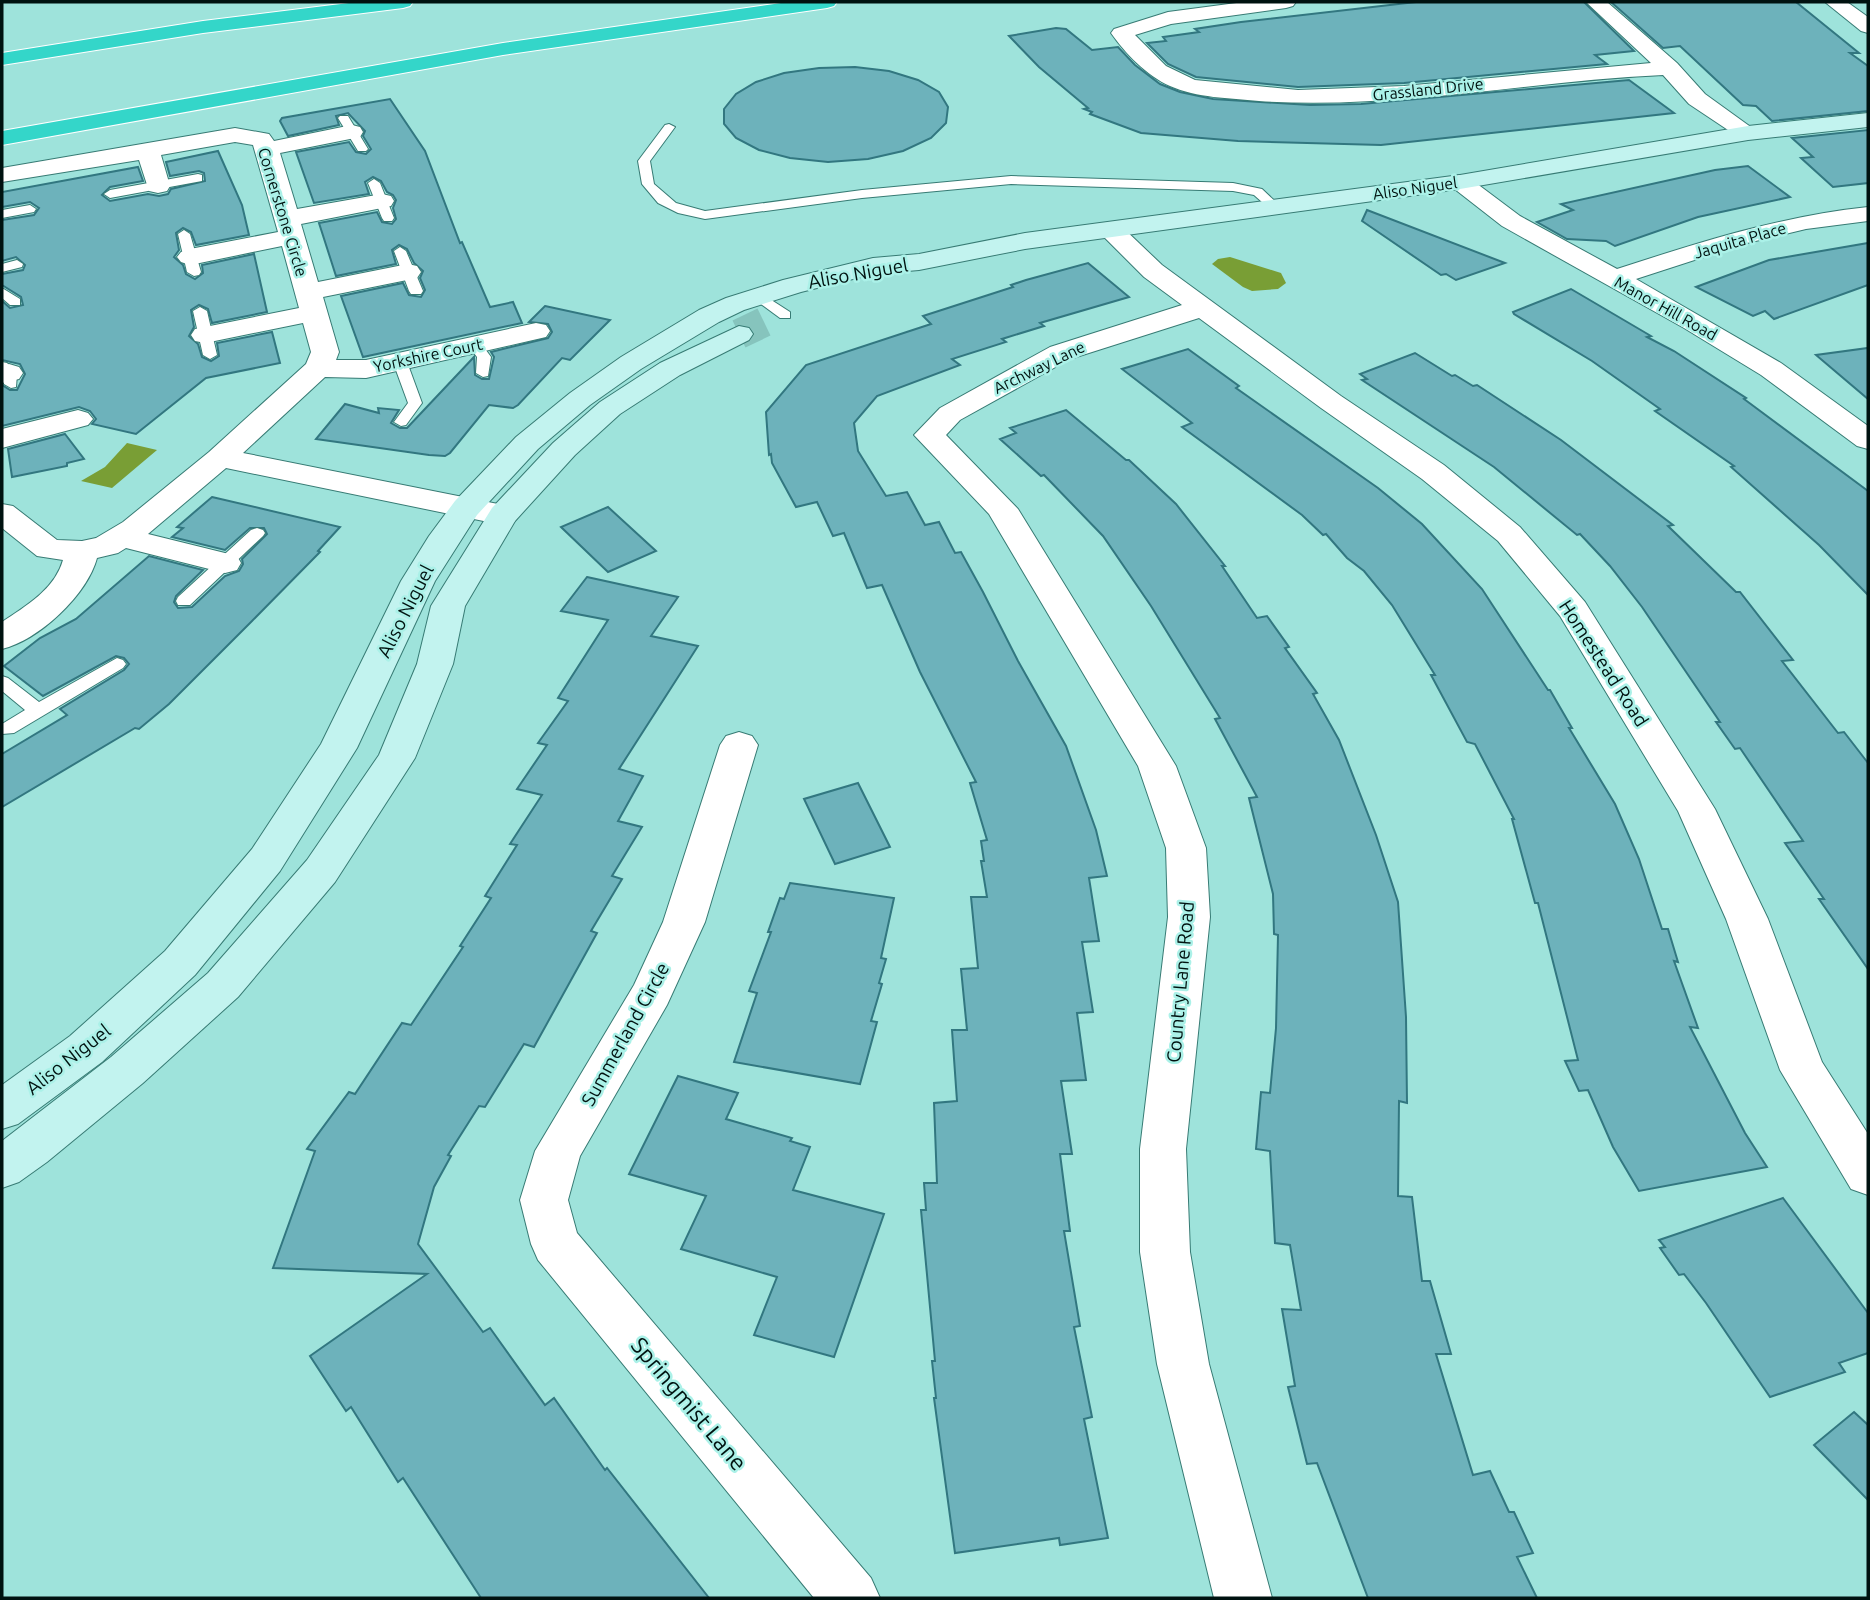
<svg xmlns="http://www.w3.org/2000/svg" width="1870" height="1600" viewBox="0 0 1870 1600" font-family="Ubuntu,sans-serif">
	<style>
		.water { fill: #799e35 }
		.building { fill: #6db2bb; stroke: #327780; stroke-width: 2 }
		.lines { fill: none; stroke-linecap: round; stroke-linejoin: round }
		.secondary-tunnel { stroke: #86c4bd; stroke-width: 30; stroke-dasharray: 30 15; stroke-linecap: butt }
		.lane-casing { stroke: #377b74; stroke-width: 2 }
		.street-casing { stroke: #377b74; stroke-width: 2 }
		.secondary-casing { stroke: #377b74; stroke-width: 2 }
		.highway-casing { stroke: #fff; stroke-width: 2 }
		.lane { fill: #fff; fill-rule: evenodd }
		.street { fill: #fff; fill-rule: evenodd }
		.secondary { fill: #c2f3ef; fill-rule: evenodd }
		.highway { fill: #34d6c9; fill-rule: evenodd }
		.labels { text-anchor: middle; stroke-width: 5; stroke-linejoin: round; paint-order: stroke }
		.far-street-label { font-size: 16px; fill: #001210; stroke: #abf1e8 }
		.street-label { font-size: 19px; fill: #001210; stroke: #abf1e8 }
		.near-street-label { font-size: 23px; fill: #001210; stroke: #abf1e8 }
	</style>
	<rect width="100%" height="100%" fill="#9ee3db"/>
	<!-- water -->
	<g class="water">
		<path d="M1230 257 1281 273 1286 283 1278 289 1252 291 1243 287 1212 264 1218 259Z"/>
		<path d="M127 443 157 450 112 488 81 481 105 467Z"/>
	</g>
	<!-- building -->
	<g class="building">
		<path d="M1416 2H1584L1634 51 1595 55 1607 64 1404 83 1298 87 1196 77 1168 64 1147 43 1166 41 1163 37 1199 32 1195 29 1241 22Z"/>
		<path d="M1611 2H1796L1859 53H1850L1868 66V111L1772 121 1756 106 1743 105 1680 46 1663 48Z"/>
		<path d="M1056 28 1066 29 1092 50 1118 47 1135 65 1160 84 1180 92 1213 99 1310 105 1361 104 1629 80 1674 113 1381 145 1238 141 1141 133 1090 114 1092 112 1084 109 1088 108 1039 67 1009 36Z"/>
		<path d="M855 67 889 71 918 80 939 92 948 107 946 123 931 138 903 151 868 159 828 162 790 158 759 150 736 138 724 124V109L736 94 756 82 784 73 819 68Z"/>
		<path d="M390 99 425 151 460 243 462 242 490 307 513 302 522 323 363 357 341 296 403 283 409 295 421 297 425 290 420 278 423 271 414 263 407 249 399 245 392 250 396 264 336 276 319 223 377 212 382 222 392 224 396 219 393 208 396 200 393 195 387 192 381 181 373 177 365 182 369 194 314 203 296 152 349 142 356 152 366 154 371 149 363 136 365 131 348 113 336 116 339 125 288 136 280 121 282 118Z"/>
		<path d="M1868 130V183L1833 187 1801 158 1813 157 1792 138Z"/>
		<path d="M218 151 242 205 249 235 196 245 191 232 183 228 176 233 179 250 174 257 183 265 186 274 195 279 203 273 202 265 254 254 267 312 212 323 208 309 199 305 191 310 194 327 189 336 198 344 202 357 211 361 219 356 217 343 272 332 280 363 206 378 136 434 92 424 96 419 90 411 79 407 2 426V385L10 390H17L25 374 20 364 2 360V301L10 308 23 305 21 297 2 285V274L23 270 25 265 16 257 2 261V220L34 215 39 208 30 202 2 207V192L138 167 143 181 110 187 102 195 110 201 148 194 159 196 168 194 171 189 205 181 204 173 199 171 170 176 166 162Z"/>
		<path d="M1748 166 1790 197 1698 217 1615 246 1606 241 1567 239 1537 222 1573 210 1561 204 1715 170Z"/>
		<path d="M1367 210 1505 263 1456 280 1446 274 1441 275 1362 221Z"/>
		<path d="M1868 243V285L1774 319 1765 311 1753 316 1696 287 1769 260Z"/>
		<path d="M1088 263 1129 297 1040 323 1044 326 1002 339 1006 342 952 359 960 365 877 396 854 423 858 451 886 496 907 492 925 525 939 522 955 553 961 552 983 592 1018 661 1066 746 1096 830 1107 876 1089 878 1099 941 1082 942 1093 1012 1077 1013 1086 1080 1061 1081 1072 1154H1060L1070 1231H1064L1080 1326 1074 1327 1092 1417 1084 1419 1108 1538 1060 1545 1059 1538 955 1553 934 1398H936L932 1361H935L921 1210H926L924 1183H937L934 1103 957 1101 952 1030H967L961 969 978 968 971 897H987L981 861H984L981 841 987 840 970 783 976 782 920 672 882 585 867 588 844 533 833 536 817 502 796 507 772 463 771 454 769 455 766 412 806 365 931 324 923 316 1013 287 1011 285 1026 280Z"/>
		<path d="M1571 289 1651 336 1647 337 1674 351 1746 398 1744 399 1868 491V595L1819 545 1731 467 1734 466 1655 411 1660 409 1592 361 1514 314 1513 312Z"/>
		<path d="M545 306 610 320 570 360 562 358 518 405 513 408 489 405 450 453 445 456 429 455 316 439 345 404 379 413 378 408 399 410 391 423 400 428H407L474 357 475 375 482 379H489L494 357 491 352 548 338 552 332 548 324 529 322Z"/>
		<path d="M1868 348V399L1816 355Z"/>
		<path d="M1188 349 1239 386 1236 388 1378 488 1422 524 1482 589 1548 690H1550L1572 728H1569L1615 804 1639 859 1662 929H1668L1678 962 1674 961 1698 1028 1690 1027 1745 1133 1767 1167 1639 1191 1613 1147 1588 1090 1579 1091 1565 1061 1578 1060 1538 903H1535L1512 819H1514L1475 744 1467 742 1431 675H1435L1392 605 1364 571 1347 558 1326 534 1323 535 1302 515 1182 427 1192 423 1122 369Z"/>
		<path d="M1415 353 1452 376 1455 375 1473 386 1477 385 1561 440 1673 525 1668 526 1736 592H1740L1793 660 1782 661 1838 733 1844 732 1868 763V969L1819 899H1824L1785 843 1803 841 1740 748 1735 749 1716 722H1720L1642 607 1610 566 1580 534 1577 535 1494 467 1362 380 1367 379 1360 374Z"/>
		<path d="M1066 410 1126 460H1129L1176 504 1225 566H1222L1257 618 1267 616 1289 647 1285 648 1317 693 1313 694 1339 740 1376 835 1398 902 1406 1017 1407 1103 1399 1101 1398 1196 1412 1197 1422 1281H1430L1451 1354H1436L1473 1475 1490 1471 1509 1512H1514L1533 1553 1517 1557 1537 1598H1368L1317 1463 1307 1464 1288 1387 1295 1386 1282 1309 1301 1310 1290 1245 1275 1243 1270 1151 1256 1149 1261 1092 1270 1093 1276 1028 1278 935 1274 934 1273 894 1249 798 1257 797 1215 719 1220 718 1151 606 1103 536 1044 475 1041 476 1000 439 1016 433 1010 428Z"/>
		<path d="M65 434 84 459 67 463V466L12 477 8 449Z"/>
		<path d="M212 497 340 527 318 551 320 552 252 621 169 704 139 729 135 728 2 807V754L67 715 60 709 124 670 129 664 124 658 116 656 43 696 4 666 40 638 76 619 149 556 203 570 176 596 174 602 178 608 192 607 225 576 239 571 243 564 242 559 267 534 264 528H250L225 550 172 537 183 528 177 527Z"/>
		<path d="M608 507 656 551 608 572 561 527Z"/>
		<path d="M587 577 678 597 651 636 698 646 619 769 643 776 618 821 642 827 612 876 622 879 591 931 597 933 534 1047 524 1044 485 1107 479 1106 448 1155 451 1156 434 1187 418 1244 483 1332 490 1328 545 1405 554 1398 605 1470 607 1468 709 1598H481L403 1478 398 1482 351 1407 346 1411 310 1356 427 1274 273 1268 315 1151 307 1149 349 1092 355 1094 402 1023 411 1025 463 947 460 946 491 898 485 896 517 845 510 844 542 795 517 789 547 745 538 743 568 701 558 698 608 620 561 611Z"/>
		<path d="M858 783 890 847 835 864 804 799Z"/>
		<path d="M790 883 894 898 881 958 886 959 879 983 882 984 871 1021 877 1022 860 1084 734 1062 757 993 749 991 771 932H768L780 898 784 899Z"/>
		<path d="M678 1076 738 1093 726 1119 792 1138 790 1141 810 1147 793 1190 884 1214 834 1357 754 1335 777 1277 681 1249 706 1196 629 1174Z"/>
		<path d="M1783 1198 1868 1313V1353L1839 1363 1845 1372 1770 1397 1706 1303 1684 1274 1679 1275 1660 1248 1665 1247 1659 1240Z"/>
		<path d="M1854 1412 1868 1425V1500L1814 1445Z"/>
	</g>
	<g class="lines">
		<!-- secondary-tunnel -->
		<path class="secondary-tunnel" d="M739 334 764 322"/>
		<!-- lane casing -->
		<g class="lane-casing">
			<g id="lane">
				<path d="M340 116H348L368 149 366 151H358L338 118Z"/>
				<path d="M669 124 675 127 650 161 654 184 676 203 705 211 862 190 1011 176 1233 183 1262 189 1281 207 1271 210 1254 195 1233 191 1011 184 862 198 705 219 678 213 658 203 642 184 638 161 665 125Z"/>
				<path d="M198 174 202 175V181L110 198 104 194 110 190Z"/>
				<path d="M374 179 380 183 394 218 392 221H384L382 218 368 183Z"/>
				<path d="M30 205 36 209 34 212 2 218V210Z"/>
				<path d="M184 230 190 234 201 272 199 275 194 276 187 272 178 234Z"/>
				<path d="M400 247 406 251 423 291 421 294H411L409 291 394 251Z"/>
				<path d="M17 260 23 264 22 267 2 272V264Z"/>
				<path d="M2 288 20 299V305H10L2 298Z"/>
				<path d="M759 292 790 312V318H780L754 299 752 296Z"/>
				<path d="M200 307 207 311 217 355 210 359 203 355 193 311Z"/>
				<path d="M475 341 480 342 491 357 488 376 483 377 476 373 477 357 468 345Z"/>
				<path d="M400 358 407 362 422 403 406 425 401 426 394 422 408 403 393 362Z"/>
				<path d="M2 362 7 363 17 374 16 387 11 388 4 384Z"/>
				<path d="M257 528 263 530 265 533 263 536 190 605H178L176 601 178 597 251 530Z"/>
				<path d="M117 658 123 660 126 664 123 668 14 733 2 734V724L25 710 2 691V676L8 678 39 702Z"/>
			</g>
		</g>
		<!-- street casing -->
		<g class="street-casing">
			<g id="street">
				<path d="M1244 2H1296L1293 6 1286 8 1171 24 1135 35 1166 66 1195 80 1298 90 1404 86 1651 63 1586 2H1607L1677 63 1705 94 1759 133 1756 138H1740L1689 104 1663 75C1528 81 1395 110 1259 101 1229 98 1197 98 1170 86 1147 76 1125 53 1111 33L1114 29 1168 12Z"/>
				<path d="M1825 2H1847L1868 17V33L1861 31Z"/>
				<path d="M352 125 360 127 363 132 360 137 280 153 297 209 382 194 391 196 394 201 391 206 382 208 301 224 318 282 408 264 417 266 421 272 417 278 323 297 339 352 336 360H366L536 323 546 325 550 331 546 337 366 378 325 377 243 453 503 505 514 508 519 515 514 522 503 525 226 468 148 534 237 556 241 563 237 570 225 573 126 548 118 553 97 558C87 595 39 640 2 649V622C26 606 55 589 63 560L37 556 2 528V504L13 506 57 540 82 541 96 538 123 522 209 452 306 364 311 352 303 323 205 343 195 341 191 335 195 329 299 308 282 246 190 265 181 262 177 257 181 252 190 249 278 232 253 145 235 142 161 155 170 186 167 191 158 193 149 191 139 160 2 182V168L235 128 269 134 274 141Z"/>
				<path d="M1460 175 1468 177 1520 216 1617 269C1700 242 1781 216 1868 207V221L1806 229 1747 243 1636 279 1781 363 1868 426V449L1857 446 1761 375 1684 328 1502 226 1452 187 1448 182 1452 177Z"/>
				<path d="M1111 222 1120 225 1162 265 1341 396 1444 465 1520 527 1585 602 1715 809 1768 919 1822 1062 1868 1134V1195L1851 1189 1780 1070 1726 919 1678 811 1560 616 1498 541 1422 479 1321 408 1199 318 1070 359 960 420 946 435 1018 509 1176 766 1206 848 1210 917 1186 1149 1190 1252 1209 1364 1272 1598H1214L1157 1364 1140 1252V1149L1168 917 1166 848 1138 766 989 514 914 435 940 408 1050 347 1182 305 1144 277 1102 235 1098 230 1102 225Z"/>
				<path d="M9 364 19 367 23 373 19 379 2 383V366Z"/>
				<path d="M78 410 88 413 93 419 88 425 2 448V429Z"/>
				<path d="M739 732 752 736 758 745 705 922 667 1005 580 1156 568 1200 577 1233 871 1578 880 1598H814L538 1260 531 1244 520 1200 535 1151 634 985 663 922 720 745 726 736Z"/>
			</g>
		</g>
		<!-- secondary casing -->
		<g class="secondary-casing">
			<g id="secondary">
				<path d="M1868 113V127L1748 140 1460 189 1025 249 919 270 873 274 801 292 744 310 719 322 641 369 590 405 538 449 477 515 435 581 357 748 280 871 195 975 102 1062 18 1124 2 1129V1085L70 1036 165 951 252 849 321 744 401 581 429 536 455 501 516 437 570 393 621 357 699 310 726 298 783 280 873 258 919 254 1025 233 1460 175 1748 126Z"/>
				<path d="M739 326 749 328 753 334 749 340 680 375 620 414 575 455 515 521 465 606 453 664 415 758 335 882 238 997 143 1083 47 1162 19 1182 2 1188V1141L111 1057 208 973 307 860 379 755 417 664 431 606 492 508 553 443 600 402 660 363Z"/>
			</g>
		</g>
		<!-- highway casing -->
		<g class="highway-casing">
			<g id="highway">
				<path d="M357 2H413L410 6 403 8 203 33 2 65V53L203 21Z"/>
				<path d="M788 2H837L834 6 827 8 503 55 2 145V131L503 43Z"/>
			</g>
		</g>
		<!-- lane -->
		<use href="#lane" class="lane"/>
		<!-- street -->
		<use href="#street" class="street"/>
		<!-- secondary -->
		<use href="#secondary" class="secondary"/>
		<!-- highway -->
		<use href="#highway" class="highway"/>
	</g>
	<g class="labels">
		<!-- far-street labels -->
		<g class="far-street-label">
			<text transform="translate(1428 89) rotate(-6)" y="6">Grassland Drive</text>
			<text transform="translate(1415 188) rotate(-8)" y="6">Aliso Niguel</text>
			<text transform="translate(283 212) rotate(73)" y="6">Cornerstone Circle</text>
			<text transform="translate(1740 240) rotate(-16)" y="6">Jaquita Place</text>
			<text transform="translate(1666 308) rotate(29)" y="6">Manor Hill Road</text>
			<text transform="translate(428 355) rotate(-12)" y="6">Yorkshire Court</text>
			<text transform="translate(1039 367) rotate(-26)" y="6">Archway Lane</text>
		</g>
		<!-- street labels -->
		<g class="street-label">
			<text transform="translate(858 273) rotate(-10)" y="7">Aliso Niguel</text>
			<text transform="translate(405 611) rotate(-63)" y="7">Aliso Niguel</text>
			<text transform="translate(1604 663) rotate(57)" y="7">Homestead Road</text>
			<text transform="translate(1180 982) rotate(-85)" y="7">Country Lane Road</text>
			<text transform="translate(625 1034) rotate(-61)" y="7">Summerland Circle</text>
			<text transform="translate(68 1059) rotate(-38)" y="7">Aliso Niguel</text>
		</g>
		<!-- near-street labels -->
		<g class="near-street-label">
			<text transform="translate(689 1404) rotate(50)" y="8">Springmist Lane</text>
		</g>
	</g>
	<!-- border -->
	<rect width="1870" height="1600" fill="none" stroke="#001210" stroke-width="7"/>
</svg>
